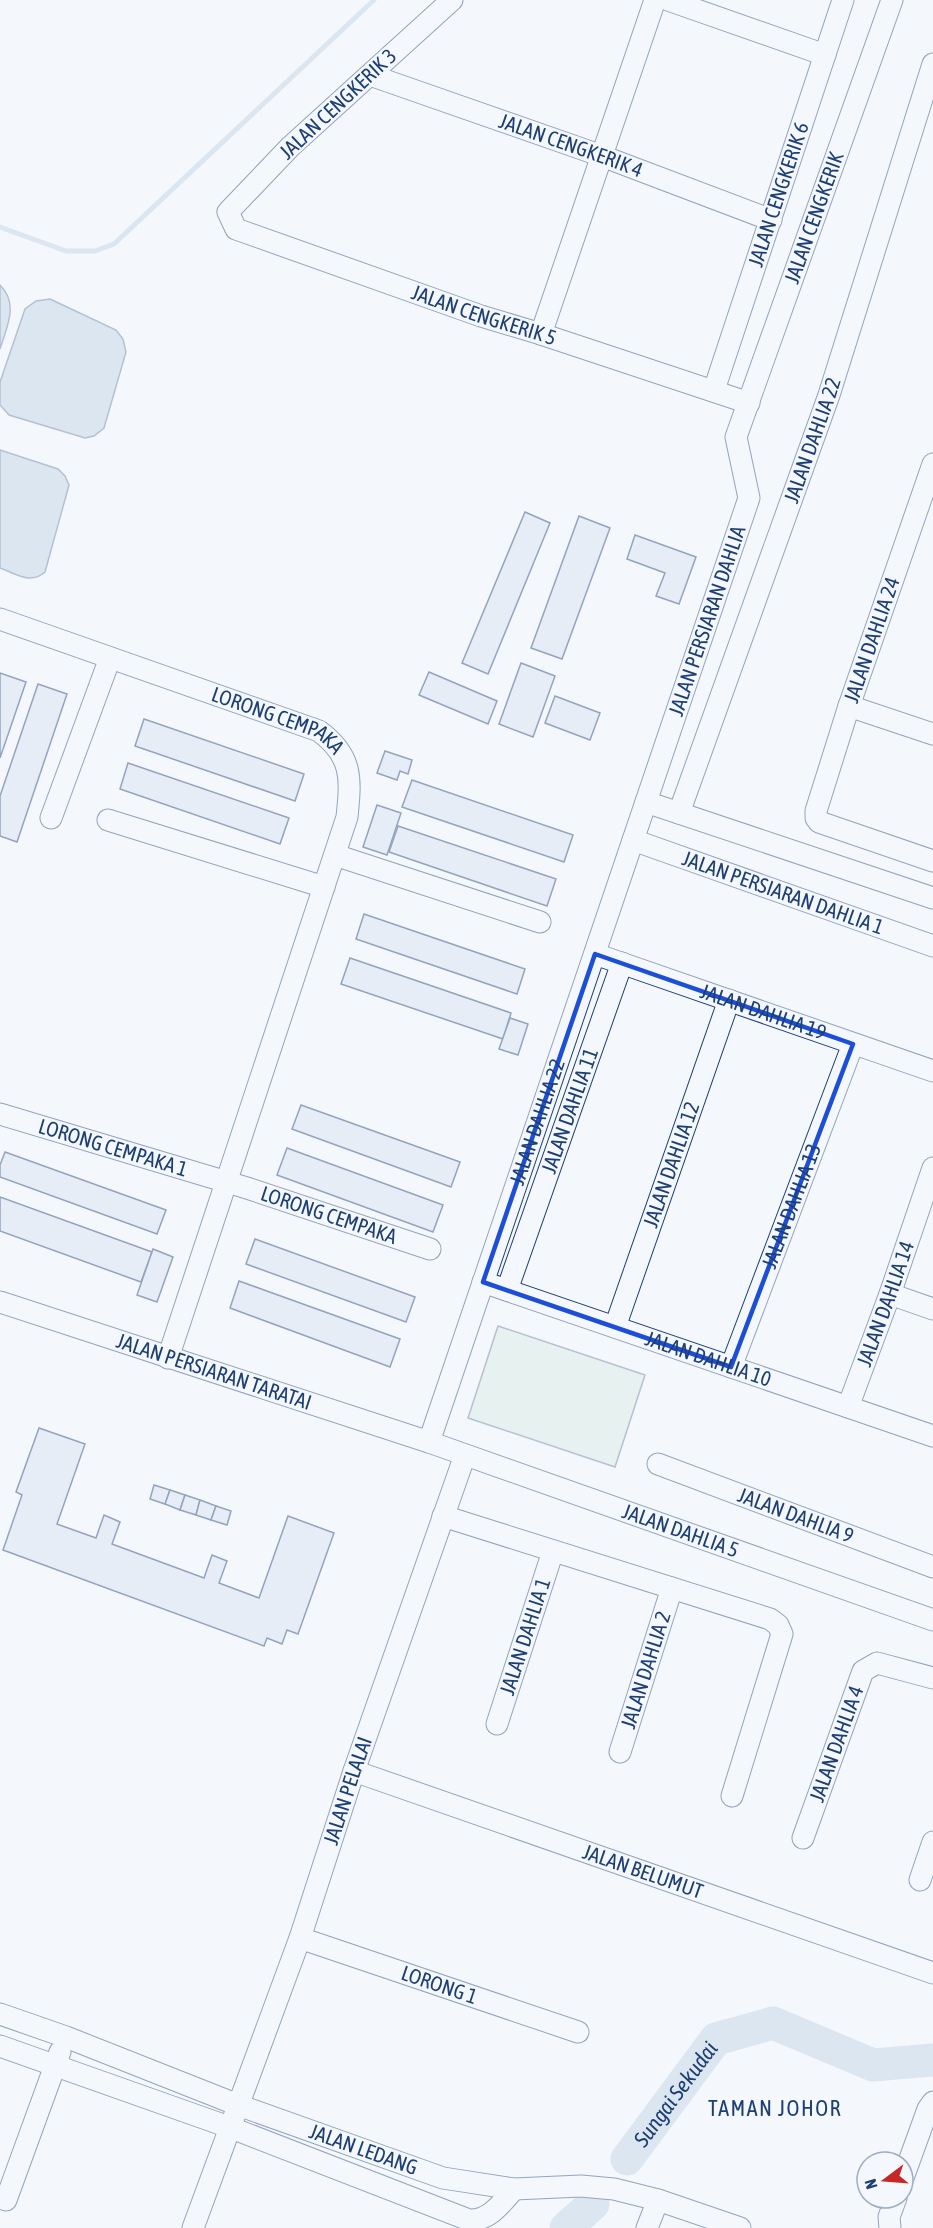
<svg xmlns="http://www.w3.org/2000/svg" width="933" height="2228" viewBox="0 0 933 2228" font-family="'Asap Condensed',sans-serif">
	<style>
		.green { fill: #d7e8df; stroke: #687fa3; stroke-width: 1.5 }
		.water { fill: #bed0e5; stroke: #687fa3; stroke-width: 1.5 }
		.lines { fill: none; stroke-linecap: round; stroke-linejoin: round }
		.stream { stroke: #bed0e5; stroke-width: 5 }
		.river { stroke: #bed0e5; stroke-width: 33 }
		.building { fill: #d5e0f0; stroke: #1d3f73; stroke-width: 1.5 }
		.minor-casing { stroke: #1d3f73; stroke-width: 23 }
		.minor { stroke: #f4f7fb; stroke-width: 21 }
		.marked { fill: none; stroke: #1d4ed8; stroke-width: 4.5; stroke-linejoin: round }
		.labels { text-anchor: middle; stroke-width: 4.5; stroke-linejoin: round; paint-order: stroke }
		.street-label { font-size: 21px; fill: #1d3f73; stroke: #f4f7fb }
		.water-label { font-size: 22px; font-style: italic; fill: #1d3f73; stroke: #f4f7fb }
		.neighbourhood-label { font-size: 22px; letter-spacing: 1.5px; fill: #1d3f73; stroke: #f4f7fb }
	</style>
	<rect width="100%" height="100%" fill="#f4f7fb"/>
	<!-- green -->
	<path class="green" d="M498 1326 645 1375 615 1467 468 1418Z"/>
	<!-- water -->
	<g class="water">
		<path d="M0 285C19 304 7 326 0 349Z"/>
		<path d="M50 299 116 330 123 339 126 352 104 428 94 436 85 438 9 415 0 405V382L25 309 36 301Z"/>
		<path d="M0 450 58 469 65 476 69 485 45 572C30 585 17 574 0 568Z"/>
	</g>
	<g class="lines">
		<!-- stream -->
		<path class="stream" d="M0 227 66 251H95L114 244 374 0"/>
		<!-- river -->
		<g class="river">
			<path id="s1" d="M627 2159 716 2039 773 2023 873 2065 933 2060"/>
			<path d="M566 2228 593 2204"/>
		</g>
	</g>
	<!-- building -->
	<g class="building">
		<path d="M525 512 550 523 488 674 462 663Z"/>
		<path d="M579 516 610 528 562 659 531 648Z"/>
		<path d="M635 535 696 557 679 604 656 596 665 573 627 559Z"/>
		<path d="M521 663 555 676 533 737 499 724Z"/>
		<path d="M429 672 497 701 488 724 419 695Z"/>
		<path d="M0 673 26 682 0 758Z"/>
		<path d="M38 684 67 694 17 842 0 836V796Z"/>
		<path d="M555 696 600 713 590 740 545 723Z"/>
		<path d="M144 719 304 774 295 801 135 746Z"/>
		<path d="M385 751 412 760 408 774 400 771 397 780 377 773Z"/>
		<path d="M128 763 289 818 280 844 120 789Z"/>
		<path d="M412 780 573 835 564 862 402 807Z"/>
		<path d="M377 805 401 813 387 855 363 847Z"/>
		<path d="M398 826 556 879 547 906 389 852Z"/>
		<path d="M364 914 525 969 517 994 356 939Z"/>
		<path d="M350 958 511 1013 503 1039 341 984Z"/>
		<path d="M510 1018 528 1024 518 1055 499 1049Z"/>
		<path d="M301 1105 460 1162 451 1187 292 1129Z"/>
		<path d="M287 1148 443 1205 433 1232 277 1175Z"/>
		<path d="M5 1152 166 1210 157 1234 0 1177V1165Z"/>
		<path d="M0 1197 152 1252 141 1282 0 1231Z"/>
		<path d="M255 1239 415 1297 406 1322 246 1264Z"/>
		<path d="M153 1249 173 1257 157 1302 137 1295Z"/>
		<path d="M239 1281 400 1339 390 1367 230 1308Z"/>
		<path d="M39 1428 85 1444 57 1524 96 1538 104 1515 120 1522 112 1544 204 1578 212 1555 227 1561 219 1583 259 1598 288 1516 334 1533 298 1634 287 1630 282 1644 267 1638 264 1646 3 1550 22 1495 16 1492Z"/>
		<path d="M154 1485 170 1490 165 1504 150 1499Z"/>
		<path d="M170 1490 185 1495 180 1510 165 1504Z"/>
		<path d="M185 1495 200 1500 196 1515 180 1510Z"/>
		<path d="M200 1500 216 1506 211 1520 196 1515Z"/>
		<path d="M216 1506 231 1511 227 1525 211 1520Z"/>
	</g>
	<g class="lines">
		<!-- minor casing -->
		<g class="minor-casing">
			<g id="minor">
				<path id="s2" d="M452 0 290 147 228 212 236 229 481 316 541 334 749 403"/>
				<path d="M668 0 825 55"/>
				<path id="s3" d="M370 75 602 156 771 220"/>
				<path d="M541 334 655 0"/>
				<path id="s4" d="M714 390 843 0"/>
				<path d="M933 464 849 706 816 811V818L819 822 933 861"/>
				<path id="s5" d="M0 619 319 731C353 756 351 779 347 817L168 1358"/>
				<path d="M849 706 933 734"/>
				<path d="M646 802 933 898"/>
				<path id="s6" d="M679 813 829 395 933 64"/>
				<path d="M51 818 110 658"/>
				<path d="M108 820 324 887"/>
				<path id="s7" d="M633 840 933 946"/>
				<path d="M335 855 540 922"/>
				<path id="s8" d="M595 954 933 1071"/>
				<path id="s9" d="M0 1114 247 1188 430 1249"/>
				<path id="s10" d="M483 1282 933 1436"/>
				<path id="s11" d="M507 1290 622 963"/>
				<path d="M890 1294 933 1309"/>
				<path id="s12" d="M0 1302 429 1442 933 1620"/>
				<path id="s13" d="M615 1327 729 1000"/>
				<path id="s14" d="M731 1367 853 1044"/>
				<path id="s15" d="M848 1407 890 1294 933 1168"/>
				<path id="s16" d="M429 1442 749 498 736 437 892 0"/>
				<path id="s17" d="M658 1464 933 1567"/>
				<path d="M443 1516 770 1619 778 1625 782 1634 732 1796"/>
				<path id="s18" d="M497 1724 553 1551"/>
				<path id="s19" d="M620 1752 672 1588"/>
				<path id="s20" d="M354 1771 933 1973"/>
				<path id="s21" d="M803 1838 863 1671 877 1663 933 1678"/>
				<path d="M920 1880 933 1842"/>
				<path id="s22" d="M300 1938 578 2032"/>
				<path id="s23" d="M0 2014 66 2037 238 2105 443 2178 514 2189 581 2186 614 2189 658 2200 740 2228"/>
				<path d="M0 2046 229 2127 469 2220C489 2221 501 2204 514 2189"/>
				<path d="M903 2178 928 2109 933 2102"/>
				<path d="M6 2200 60 2052"/>
				<path id="s24" d="M193 2228 300 1938 354 1771 465 1455"/>
				<path d="M647 2228 658 2200"/>
				<path d="M890 2228 889 2217 896 2198"/>
			</g>
		</g>
		<!-- minor -->
		<use href="#minor" class="minor"/>
	</g>
	<!-- marked area -->
	<path d="M0 0H933V2228H0ZM595 954 853 1044 731 1367 483 1282Z" fill="#f4f7fb" fill-opacity=".55" fill-rule="evenodd"/>
	<path class="marked" d="M595 954 853 1044 731 1367 483 1282Z"/>
	<g class="labels">
		<!-- street labels -->
		<g class="street-label">
			<text transform="translate(338 104) rotate(-43)" y="7">JALAN CENGKERIK 3</text>
			<text dy="7" stroke="none"><textPath href="#s3" startOffset="213">JALAN CENGKERIK 4</textPath></text>
			<text dy="7" stroke="none"><textPath href="#s4" startOffset="206">JALAN CENGKERIK 6</textPath></text>
			<text dy="7" stroke="none"><textPath href="#s16" startOffset="1292">JALAN CENGKERIK</textPath></text>
			<text dy="7" stroke="none"><textPath href="#s2" startOffset="590">JALAN CENGKERIK 5</textPath></text>
			<text dy="7" stroke="none"><textPath href="#s6" startOffset="396">JALAN DAHLIA 22</textPath></text>
			<text dy="7" stroke="none"><textPath href="#s16" startOffset="867">JALAN PERSIARAN DAHLIA</textPath></text>
			<text transform="translate(872 640) rotate(-71)" y="7">JALAN DAHLIA 24</text>
			<text dy="7" stroke="none"><textPath href="#s5" startOffset="296">LORONG CEMPAKA</textPath></text>
			<text dy="7" stroke="none"><textPath href="#s7" startOffset="159">JALAN PERSIARAN DAHLIA 1</textPath></text>
			<text dy="7" stroke="none"><textPath href="#s8" startOffset="178">JALAN DAHLIA 19</textPath></text>
			<text dy="7" stroke="none"><textPath href="#s11" startOffset="190">JALAN DAHLIA 11</textPath></text>
			<text dy="7" stroke="none"><textPath href="#s16" startOffset="338">JALAN DAHLIA 22</textPath></text>
			<text dy="7" stroke="none"><textPath href="#s9" startOffset="118">LORONG CEMPAKA 1</textPath></text>
			<text dy="7" stroke="none"><textPath href="#s13" startOffset="172">JALAN DAHLIA 12</textPath></text>
			<text dy="7" stroke="none"><textPath href="#s14" startOffset="172">JALAN DAHLIA 13</textPath></text>
			<text dy="7" stroke="none"><textPath href="#s9" startOffset="344">LORONG CEMPAKA</textPath></text>
			<text dy="7" stroke="none"><textPath href="#s15" startOffset="110">JALAN DAHLIA 14</textPath></text>
			<text dy="7" stroke="none"><textPath href="#s10" startOffset="238">JALAN DAHLIA 10</textPath></text>
			<text dy="7" stroke="none"><textPath href="#s12" startOffset="225">JALAN PERSIARAN TARATAI</textPath></text>
			<text dy="7" stroke="none"><textPath href="#s17" startOffset="147">JALAN DAHLIA 9</textPath></text>
			<text dy="7" stroke="none"><textPath href="#s12" startOffset="718">JALAN DAHLIA 5</textPath></text>
			<text dy="7" stroke="none"><textPath href="#s18" startOffset="92">JALAN DAHLIA 1</textPath></text>
			<text dy="7" stroke="none"><textPath href="#s19" startOffset="86">JALAN DAHLIA 2</textPath></text>
			<text dy="7" stroke="none"><textPath href="#s21" startOffset="100">JALAN DAHLIA 4</textPath></text>
			<text dy="7" stroke="none"><textPath href="#s24" startOffset="464">JALAN PELALAI</textPath></text>
			<text dy="7" stroke="none"><textPath href="#s20" startOffset="306">JALAN BELUMUT</textPath></text>
			<text dy="7" stroke="none"><textPath href="#s22" startOffset="147">LORONG 1</textPath></text>
			<text dy="7" stroke="none"><textPath href="#s23" startOffset="388">JALAN LEDANG</textPath></text>
		</g>
		<!-- water labels -->
		<g class="water-label">
			<text dy="8" stroke="none"><textPath href="#s1" startOffset="81">Sungai Sekudai</textPath></text>
		</g>
		<!-- neighbourhood labels -->
		<g class="neighbourhood-label">
			<text x="775" y="2116">TAMAN JOHOR</text>
		</g>
	</g>
	<!-- north arrow -->
	<g transform="translate(885 2180) rotate(254)"><circle r="28" fill="#f4f7fb" stroke="#9eadc5" stroke-width="1.5"/>
	<path d="M0-4.5L10 22L0 15L-10 22Z" fill="#c62828"/>
	<text y="-9" font-size="16" font-weight="bold" text-anchor="middle" fill="#1d3f73">N</text>
	</g>
</svg>
